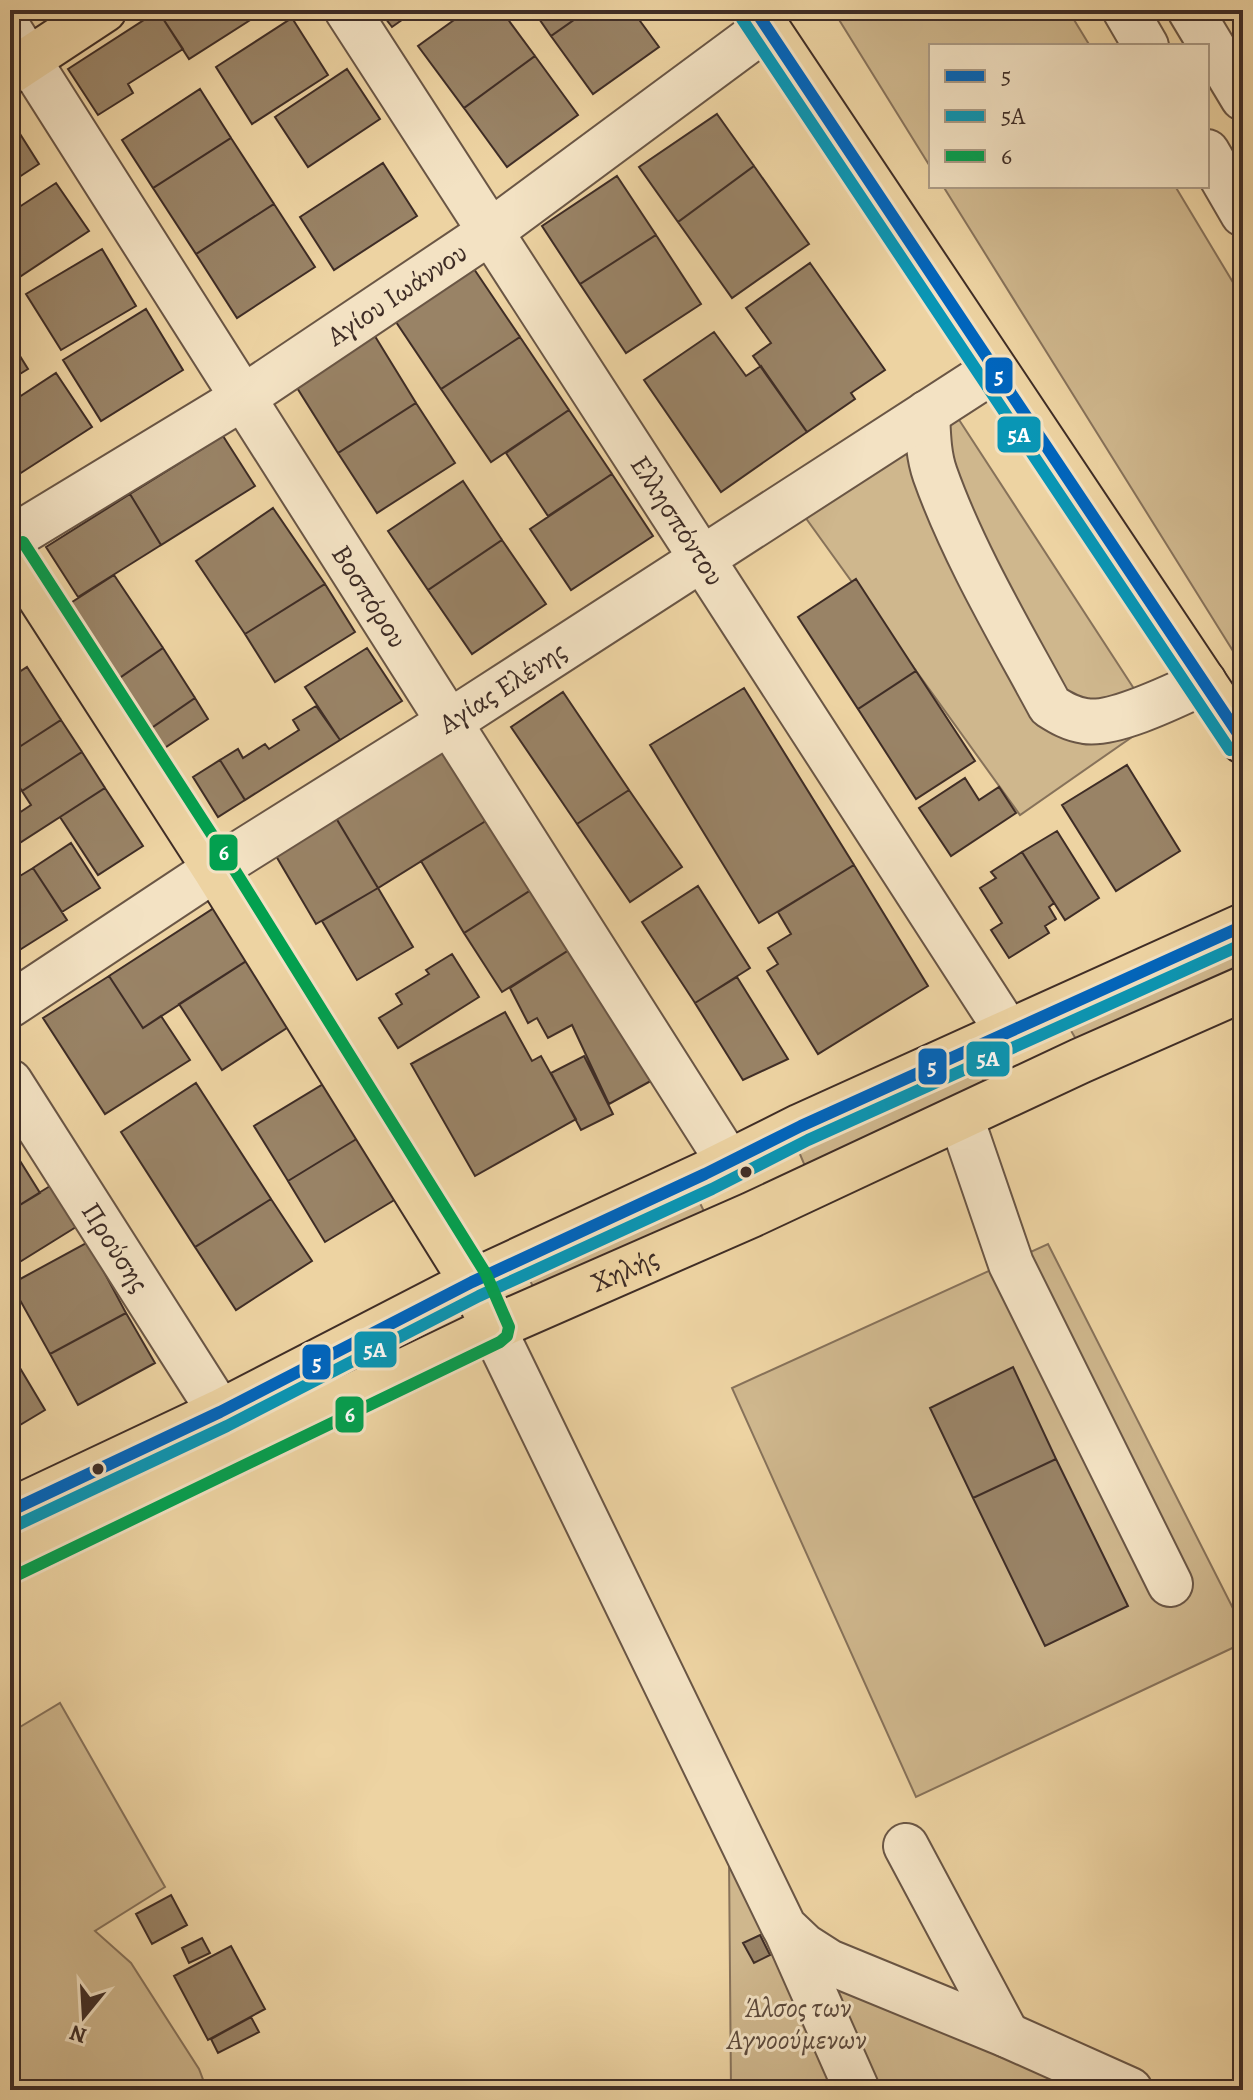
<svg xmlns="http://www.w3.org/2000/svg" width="1253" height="2100" font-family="Alegreya,serif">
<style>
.green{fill:#cfb78d;stroke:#87725a;stroke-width:2}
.building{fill:#998366;stroke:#3f2d26;stroke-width:2}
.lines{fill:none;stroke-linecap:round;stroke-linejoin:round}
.minor-casing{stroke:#6a5645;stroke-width:48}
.major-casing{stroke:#3f2d26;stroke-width:48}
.minor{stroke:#f3e2c3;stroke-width:44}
.major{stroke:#edd3a2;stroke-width:44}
.bus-1-casing{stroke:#f3e2c3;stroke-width:18}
.bus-2-casing{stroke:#f3e2c3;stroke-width:18}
.bus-3-casing{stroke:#f3e2c3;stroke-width:18}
.bus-1{stroke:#0065bd;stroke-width:12}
.bus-2{stroke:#0996b5;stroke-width:12}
.bus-3{stroke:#03a04f;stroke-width:12}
.bus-dot{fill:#3f2d26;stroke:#f3e2c3;stroke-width:3}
.labels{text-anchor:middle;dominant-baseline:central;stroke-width:6;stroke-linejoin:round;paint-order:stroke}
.street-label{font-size:28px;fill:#3f2d26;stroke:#f3e2c3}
.park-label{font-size:28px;font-style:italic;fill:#5c493b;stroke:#f3e2c3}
.line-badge{stroke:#f3e2c3;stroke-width:3}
.badge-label{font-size:22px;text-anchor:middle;font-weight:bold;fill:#fff}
</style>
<rect width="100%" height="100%" fill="#edd3a2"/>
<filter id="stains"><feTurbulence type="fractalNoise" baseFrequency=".0025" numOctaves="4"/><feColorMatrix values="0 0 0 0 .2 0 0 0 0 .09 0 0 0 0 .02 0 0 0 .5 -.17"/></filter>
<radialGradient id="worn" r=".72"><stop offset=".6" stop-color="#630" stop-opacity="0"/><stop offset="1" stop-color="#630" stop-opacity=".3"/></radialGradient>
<!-- green -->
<path class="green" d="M 833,10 L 1068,10 L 1090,46 L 931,46 L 931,168 Z
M 943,186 L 1175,186 L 1243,299 L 1243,667 Z
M 952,409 L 1155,721 L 1020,815 L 800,510 Z
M 1227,923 L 1243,952 L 1243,985 L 1087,1058 L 1056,1005 Z
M 966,1047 L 999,1110 L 813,1185 L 788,1126 Z
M 685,1172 L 713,1230 L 544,1308 L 516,1253 Z
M 1048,1244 L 1243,1628 L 1243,1643 L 916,1797 L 732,1388 Z
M 60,1703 L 165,1887 L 95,1931 L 131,1963 L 199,2069 L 207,2090 L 10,2090 L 10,1733 Z
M 729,1859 L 784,1945 L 1105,2090 L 731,2090 Z"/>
<!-- building -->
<path class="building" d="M 160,10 L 266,10 L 189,59 L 158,11 Z
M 379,10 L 416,10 L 392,27 Z
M 468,10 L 501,10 L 535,56 L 464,108 L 418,46 Z
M 533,10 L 588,10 L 551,36 Z
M 588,10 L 632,10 L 659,47 L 593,94 L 551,36 Z
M 158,11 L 183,49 L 128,84 L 133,93 L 98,115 L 68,69 Z
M 292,18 L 328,75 L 252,124 L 216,67 Z
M 535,56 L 578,115 L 507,167 L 464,108 Z
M 347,69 L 380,119 L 308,167 L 275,117 Z
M 200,89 L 231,138 L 153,188 L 122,140 Z
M 717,114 L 754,166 L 678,222 L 639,167 Z
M 10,118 L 39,164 L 10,183 Z
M 231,138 L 274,204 L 196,254 L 153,188 Z
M 383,163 L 417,216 L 334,270 L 300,217 Z
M 754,166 L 809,244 L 732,298 L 678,222 Z
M 617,176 L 656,235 L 580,284 L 542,226 Z
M 56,183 L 89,231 L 18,278 L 10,266 L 10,213 Z
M 274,204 L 315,267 L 237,318 L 196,254 Z
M 656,235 L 701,304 L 626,353 L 580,284 Z
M 102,249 L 136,306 L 61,350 L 26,294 Z
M 810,263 L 885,370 L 851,393 L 855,399 L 807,432 L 753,356 L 771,343 L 746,308 Z
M 474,269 L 520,337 L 441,389 L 396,322 Z
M 146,309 L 183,370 L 101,421 L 63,360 Z
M 714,332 L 746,376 L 761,366 L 807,432 L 721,492 L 644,380 Z
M 373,333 L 416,403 L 338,453 L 294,383 Z
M 520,337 L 569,410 L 491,462 L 441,389 Z
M 10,340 L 28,369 L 10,380 Z
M 56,373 L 92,427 L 10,480 L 10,403 Z
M 416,403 L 455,463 L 377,513 L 338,453 Z
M 569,410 L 612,474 L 548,516 L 506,453 Z
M 223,436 L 255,486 L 161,545 L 130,494 Z
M 612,474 L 653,536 L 571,590 L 530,529 Z
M 463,481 L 502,540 L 428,590 L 388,531 Z
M 130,494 L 161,545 L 78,597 L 46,547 Z
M 273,508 L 325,584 L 245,634 L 196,561 Z
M 502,540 L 546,604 L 472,654 L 428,590 Z
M 114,575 L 163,648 L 118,679 L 69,604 Z
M 856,579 L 916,671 L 858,709 L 798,617 Z
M 325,584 L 355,632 L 275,682 L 245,634 Z
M 163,648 L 195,698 L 150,729 L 118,679 Z
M 367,648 L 402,701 L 340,740 L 305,687 Z
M 27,667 L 61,720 L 10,753 L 10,678 Z
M 916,671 L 975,761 L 916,799 L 858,709 Z
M 744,688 L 854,865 L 759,923 L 650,745 Z
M 563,692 L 629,790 L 577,824 L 511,727 Z
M 195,698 L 208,719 L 163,749 L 150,729 Z
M 316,706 L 340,740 L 245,800 L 220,760 L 238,749 L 243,758 L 265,744 L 269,749 L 299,730 L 293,720 Z
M 61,720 L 82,752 L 22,791 L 10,772 L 10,753 Z
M 447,736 L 497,814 L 378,888 L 330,808 Z
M 82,752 L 105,788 L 18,844 L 10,831 L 10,819 L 31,805 L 22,791 Z
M 220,760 L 245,800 L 218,817 L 193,777 Z
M 1127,765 L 1180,851 L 1116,891 L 1062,805 Z
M 965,778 L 979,800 L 999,787 L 1016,813 L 951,856 L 919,808 Z
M 105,788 L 143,846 L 98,875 L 60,817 Z
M 629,790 L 682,867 L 630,902 L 577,824 Z
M 330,808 L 378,888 L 316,924 L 269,844 Z
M 497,814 L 542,883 L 464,933 L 421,861 Z
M 1057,831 L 1099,898 L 1065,920 L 1022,852 Z
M 71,843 L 100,888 L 62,912 L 33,868 Z
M 1022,852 L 1054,903 L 1049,907 L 1056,919 L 1045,926 L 1049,933 L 1009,958 L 991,930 L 1002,923 L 980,888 L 996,878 L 991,872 Z
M 854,865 L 928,986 L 818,1054 L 767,971 L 778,964 L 768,948 L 791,934 L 778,912 Z
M 33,868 L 67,920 L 10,956 L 10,882 Z
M 542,883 L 580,943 L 502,992 L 464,933 Z
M 698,886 L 750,968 L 695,1003 L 642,922 Z
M 378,888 L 413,947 L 357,980 L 322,921 Z
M 214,908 L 248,960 L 143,1028 L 109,976 Z
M 580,943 L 658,1077 L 609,1104 L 572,1025 L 548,1038 L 537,1018 L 528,1023 L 510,988 Z
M 452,954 L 479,997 L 398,1048 L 379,1018 L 402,1004 L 396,994 L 429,974 L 426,970 Z
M 248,960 L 290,1026 L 222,1070 L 179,1004 Z
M 109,976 L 143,1028 L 161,1016 L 190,1060 L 105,1114 L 43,1018 Z
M 737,977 L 788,1059 L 743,1080 L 695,1003 Z
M 505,1012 L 532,1061 L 541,1056 L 576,1119 L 475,1176 L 411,1064 Z
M 584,1056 L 613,1114 L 581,1130 L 551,1073 Z
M 330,1080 L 363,1135 L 288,1181 L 254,1126 Z
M 196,1083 L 271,1199 L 195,1247 L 121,1132 Z
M 363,1135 L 401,1196 L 325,1242 L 288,1181 Z
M 12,1148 L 40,1193 L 10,1211 L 10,1149 Z
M 50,1186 L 76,1227 L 10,1268 L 10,1211 Z
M 271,1199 L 312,1261 L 236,1310 L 195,1247 Z
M 88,1242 L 126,1313 L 50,1354 L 11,1284 Z
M 126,1313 L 155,1363 L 78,1405 L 50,1354 Z
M 10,1350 L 17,1363 L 10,1367 Z
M 17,1363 L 45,1410 L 10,1431 L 10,1367 Z
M 1013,1367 L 1056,1459 L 973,1498 L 930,1408 Z
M 1056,1459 L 1128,1606 L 1045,1646 L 973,1498 Z
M 171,1895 L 187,1925 L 152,1944 L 136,1914 Z
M 760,1935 L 770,1955 L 754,1963 L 743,1943 Z
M 202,1938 L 210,1953 L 189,1963 L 182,1948 Z
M 231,1946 L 265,2009 L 208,2040 L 174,1976 Z
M 251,2017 L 259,2032 L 218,2053 L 211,2039 Z"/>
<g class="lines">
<!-- minor casing -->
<g class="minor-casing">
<g id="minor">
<path id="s1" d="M 347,10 L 1008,1032"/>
<path d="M 1125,10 L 1146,46"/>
<path d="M 1190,10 L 1243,98"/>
<path id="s2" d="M 10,31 L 728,1161"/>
<path d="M 1207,152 L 1243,214"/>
<path d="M 927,413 C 928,433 928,454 935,474 C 963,553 1010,632 1050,706 C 1061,713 1071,719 1085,721 C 1114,726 1176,695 1204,682"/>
<path id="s3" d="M 10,539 L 244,397 L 490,232 L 767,27"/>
<path id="s4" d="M 10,1005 L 215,869 L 451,721 L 994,370"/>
<path id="s5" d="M 10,1082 L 220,1412"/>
<path d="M 961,1118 L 1011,1264 L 1170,1584"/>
<path d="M 493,1328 L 784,1927 L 804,1946 L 829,1962 L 1007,2035 L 1130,2090"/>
<path d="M 906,1846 L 1007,2035"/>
<path d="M 787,1932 L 857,2090"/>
</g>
</g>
<!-- major casing -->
<g class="major-casing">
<g id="major">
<path d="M 755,10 L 1243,741"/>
<path d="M 10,72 L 104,10"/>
<path d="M 10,551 L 215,869 L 472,1282 L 484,1308"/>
<path d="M 10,1511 L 220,1412 L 472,1282 L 705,1174 L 801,1126 L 1243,926"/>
<path id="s6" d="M 10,1561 L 493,1328 L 751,1215 L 1080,1061 L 1243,989"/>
</g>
</g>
<!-- minor -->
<use href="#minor" class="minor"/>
<!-- major -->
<use href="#major" class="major"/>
<!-- bus-1 casing -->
<g class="bus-1-casing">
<path id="bus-1" d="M 755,10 L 1243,741
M 10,1511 L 220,1412 L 472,1282 L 705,1174 L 801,1126 L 1243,926"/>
</g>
<!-- bus-2 casing -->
<g class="bus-2-casing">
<path id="bus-2" d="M 742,19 L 1230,750
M 17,1525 L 227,1426 L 479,1296 L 712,1189 L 808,1140 L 1243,944"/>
</g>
<!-- bus-3 casing -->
<g class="bus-3-casing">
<path id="bus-3" d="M 17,1575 L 500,1342 L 507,1336 L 509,1327 L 486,1274 L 229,861 L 23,542"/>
</g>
<!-- bus-1 -->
<use href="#bus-1" class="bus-1"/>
<!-- bus-2 -->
<use href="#bus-2" class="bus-2"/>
<!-- bus-3 -->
<use href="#bus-3" class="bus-3"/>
</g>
<!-- markers -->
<g class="bus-dot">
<circle cx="746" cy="1172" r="7"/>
<circle cx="98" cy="1469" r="7"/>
</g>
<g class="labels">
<!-- street labels -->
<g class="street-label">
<text stroke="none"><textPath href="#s3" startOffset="458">Αγίου Ιωάννου</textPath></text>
<text stroke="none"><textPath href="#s1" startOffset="608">Ελλησπόντου</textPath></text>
<text stroke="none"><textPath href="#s2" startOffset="670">Βοσπόρου</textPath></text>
<text stroke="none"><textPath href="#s4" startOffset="586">Αγίας Ελένης</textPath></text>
<text stroke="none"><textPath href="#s5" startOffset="196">Προύσης</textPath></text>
<text stroke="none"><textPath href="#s6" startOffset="680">Χηλής</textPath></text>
</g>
<!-- park labels -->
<g class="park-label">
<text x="797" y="2008">Άλσος των<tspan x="797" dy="32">Αγνοούμενων</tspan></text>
</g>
</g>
<g class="line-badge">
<rect x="984" y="356" width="30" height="39" rx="8" fill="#0065bd"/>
<rect x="996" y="415" width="46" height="39" rx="8" fill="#0996b5"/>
<rect x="208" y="833" width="31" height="39" rx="8" fill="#03a04f"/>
<rect x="965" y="1040" width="46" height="38" rx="8" fill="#0996b5"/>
<rect x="917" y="1047" width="31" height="39" rx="8" fill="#0065bd"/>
<rect x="353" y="1330" width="45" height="39" rx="8" fill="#0996b5"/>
<rect x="301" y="1343" width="31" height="38" rx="8" fill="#0065bd"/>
<rect x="334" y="1395" width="31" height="39" rx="8" fill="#03a04f"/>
</g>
<g class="badge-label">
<text x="999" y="383">5</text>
<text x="1019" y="442">5Α</text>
<text x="224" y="860">6</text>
<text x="988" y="1066">5Α</text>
<text x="932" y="1074">5</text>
<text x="375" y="1357">5Α</text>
<text x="317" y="1370">5</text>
<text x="350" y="1422">6</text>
</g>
<!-- margin -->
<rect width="1253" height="2100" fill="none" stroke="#edd3a2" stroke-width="40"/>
<rect x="12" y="12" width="1229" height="2076" fill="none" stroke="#3f2d26" stroke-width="4"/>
<rect x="20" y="20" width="1213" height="2060" fill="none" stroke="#3f2d26" stroke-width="2"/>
<!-- legend -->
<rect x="929" y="44" width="280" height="144" fill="#f3e2c3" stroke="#ab9a84" stroke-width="2"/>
<rect x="945" y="70" width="40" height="12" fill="#0065bd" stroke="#ab9a84" stroke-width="2"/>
<text x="1001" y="84" font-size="24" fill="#3f2d26">5</text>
<rect x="945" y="110" width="40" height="12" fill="#0996b5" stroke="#ab9a84" stroke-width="2"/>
<text x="1001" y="124" font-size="24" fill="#3f2d26">5Α</text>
<rect x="945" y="150" width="40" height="12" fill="#03a04f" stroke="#ab9a84" stroke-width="2"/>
<text x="1001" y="164" font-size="24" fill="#3f2d26">6</text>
<!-- north arrow -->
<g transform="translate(84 2016) rotate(198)" stroke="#f3e2c3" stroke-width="6" paint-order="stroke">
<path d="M0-6L14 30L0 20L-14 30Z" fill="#3f2d26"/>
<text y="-12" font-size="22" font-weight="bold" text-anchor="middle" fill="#3f2d26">N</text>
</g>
<rect width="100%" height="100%" filter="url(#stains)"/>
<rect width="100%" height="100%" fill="url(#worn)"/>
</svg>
